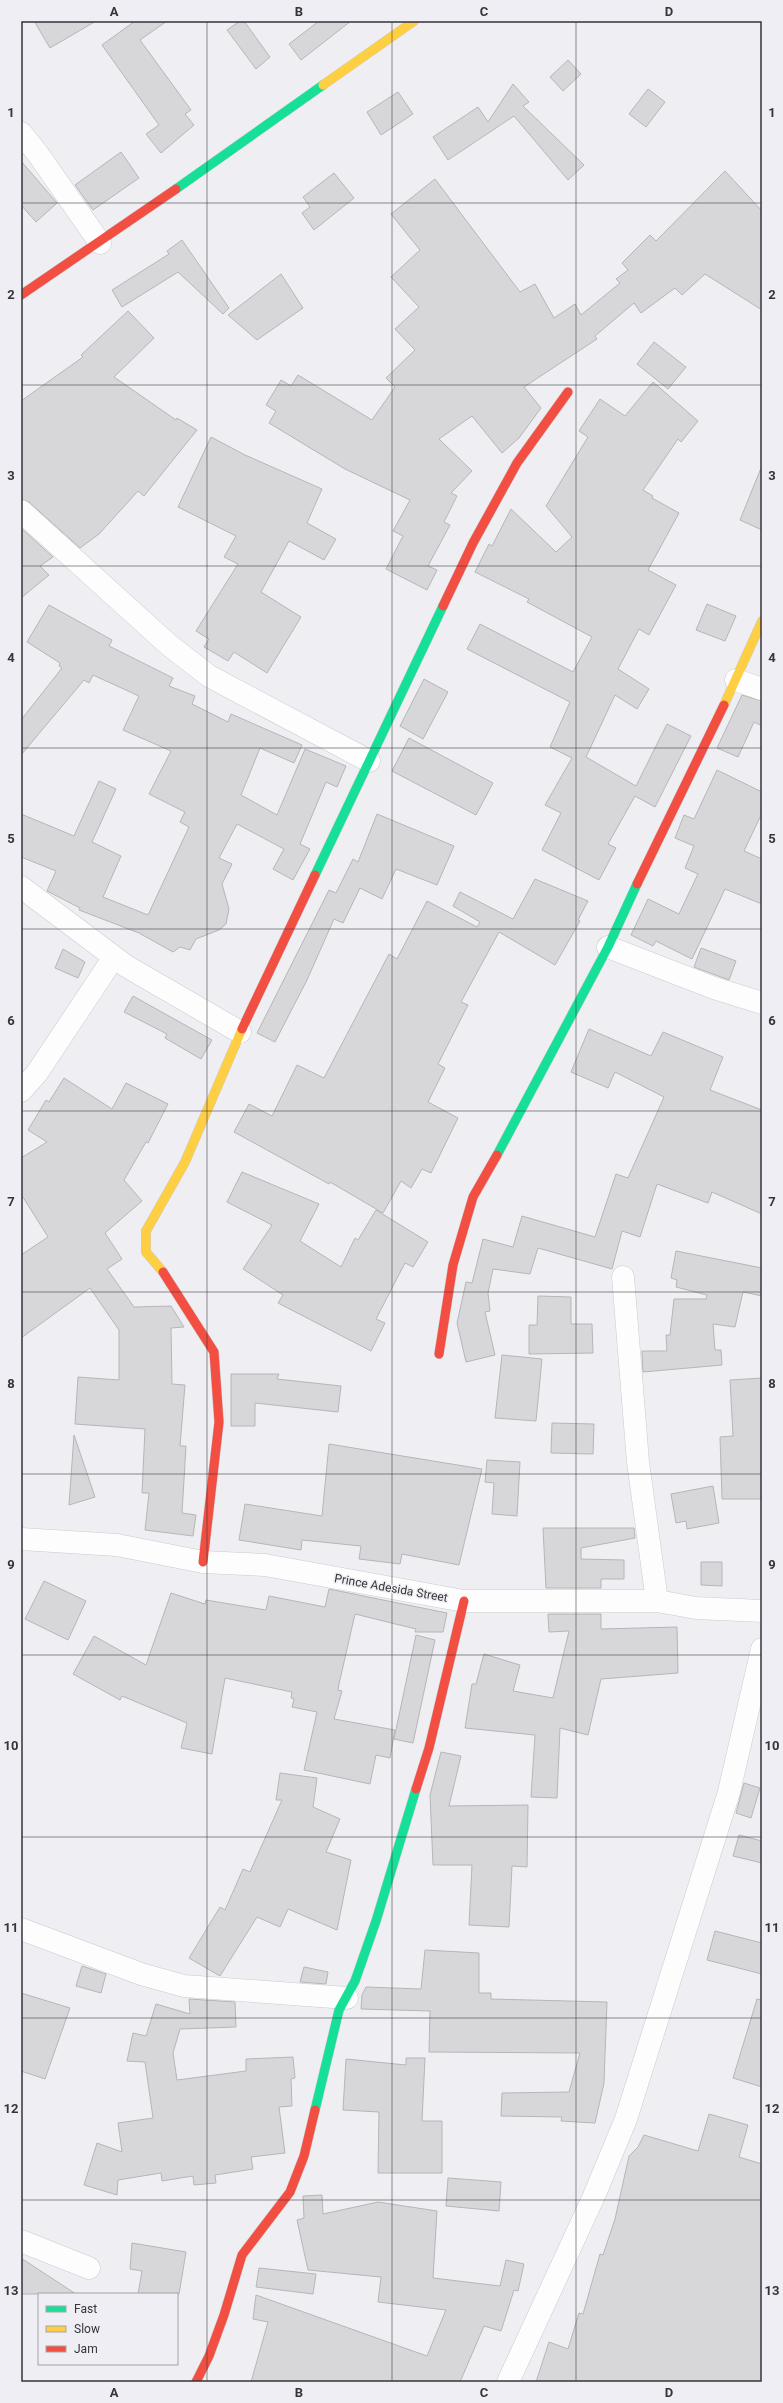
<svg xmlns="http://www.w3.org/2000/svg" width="783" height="2403" font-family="Roboto,sans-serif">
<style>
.building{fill:#d7d7da;stroke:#b6b6b9}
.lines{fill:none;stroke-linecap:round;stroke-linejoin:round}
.street-casing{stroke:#cbcbce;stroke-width:23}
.fast-casing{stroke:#cbcbce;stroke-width:10}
.slow-casing{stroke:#cbcbce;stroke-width:10}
.jam-casing{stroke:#cbcbce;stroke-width:10}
.street{stroke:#fdfdfd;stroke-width:22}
.fast{stroke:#16e098;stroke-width:9}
.slow{stroke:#ffcf43;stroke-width:9}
.jam{stroke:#f24e42;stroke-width:9}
.grid{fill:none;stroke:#353537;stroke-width:1;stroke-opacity:0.55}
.labels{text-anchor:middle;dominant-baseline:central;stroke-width:3;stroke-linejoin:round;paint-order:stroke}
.street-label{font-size:12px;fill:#353537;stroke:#eeeef4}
.neatline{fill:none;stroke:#353537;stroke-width:1.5}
.grid-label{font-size:13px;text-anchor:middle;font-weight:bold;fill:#353537}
</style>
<rect width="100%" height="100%" fill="#efeff3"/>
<!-- building -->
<path class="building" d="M 34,21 L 96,21 L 50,48 Z
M 135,21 L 167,21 L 140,40 L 191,110 L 185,114 L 194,125 L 161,153 L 146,134 L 159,125 L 102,45 Z
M 240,21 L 244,21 L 270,57 L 256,69 L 227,30 Z
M 319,21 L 351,21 L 301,60 L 289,44 Z
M 568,60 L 581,74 L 563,91 L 550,77 Z
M 513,84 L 529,102 L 523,106 L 584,165 L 568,180 L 514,116 L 448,160 L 433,137 L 478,107 L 488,122 Z
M 648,89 L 665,102 L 646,127 L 629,114 Z
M 398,92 L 413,114 L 381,135 L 367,112 Z
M 121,152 L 139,178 L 93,210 L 75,185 Z
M 21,161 L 57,203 L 36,222 L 21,205 Z
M 725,171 L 762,211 L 762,310 L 705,274 L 682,295 L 675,288 L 641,313 L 634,303 L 595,336 L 597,339 L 524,387 L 541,408 L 519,438 L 502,453 L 472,416 L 439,439 L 472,471 L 451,493 L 457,496 L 444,522 L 450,525 L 428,566 L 437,570 L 427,590 L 386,569 L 403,536 L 393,531 L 410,500 L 345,469 L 269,423 L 276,411 L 266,405 L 281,380 L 291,386 L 298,375 L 372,420 L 395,387 L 386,378 L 415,350 L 395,329 L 419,307 L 391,277 L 420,250 L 391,214 L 435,179 L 520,292 L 535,284 L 554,318 L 575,304 L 581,315 L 620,283 L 616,279 L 628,270 L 622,263 L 650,235 L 656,241 Z
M 334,173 L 354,198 L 314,230 L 302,213 L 310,207 L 303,197 Z
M 182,240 L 229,308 L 223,314 L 178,272 L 122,307 L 112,290 L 169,254 L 167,251 Z
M 281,274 L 303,308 L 257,340 L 228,315 Z
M 128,311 L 154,338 L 114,377 L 176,420 L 177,418 L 197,430 L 144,496 L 138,491 L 99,534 L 80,548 L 29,502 L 21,499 L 21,401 L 83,357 L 81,355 Z
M 654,342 L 686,367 L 668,389 L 637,364 Z
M 653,382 L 698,421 L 681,442 L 678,439 L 643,490 L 653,496 L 652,498 L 679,513 L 648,570 L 676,585 L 649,635 L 639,629 L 618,669 L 649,689 L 637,709 L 615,695 L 586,757 L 636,786 L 667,724 L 691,736 L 655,807 L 635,796 L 608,844 L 616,848 L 599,880 L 542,850 L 561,813 L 545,805 L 572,758 L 550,747 L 570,702 L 467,649 L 480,624 L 573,672 L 592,637 L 527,602 L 529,599 L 475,572 L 489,544 L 492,546 L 511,509 L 556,552 L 572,537 L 546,506 L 588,437 L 579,431 L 600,399 L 625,416 Z
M 211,437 L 245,455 L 322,489 L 307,523 L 336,539 L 324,560 L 289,541 L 261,592 L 301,617 L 267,673 L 234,652 L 228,661 L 204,647 L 209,639 L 196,631 L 238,564 L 224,557 L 236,536 L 178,507 Z
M 761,468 L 762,469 L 762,530 L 740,520 Z
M 21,528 L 53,557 L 40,566 L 49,575 L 21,598 Z
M 707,604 L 736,616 L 725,641 L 696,630 Z
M 49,605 L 112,640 L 109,646 L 173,678 L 169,686 L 195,696 L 192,704 L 228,722 L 231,714 L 302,745 L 294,763 L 260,748 L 241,795 L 277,815 L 305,749 L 346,766 L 337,787 L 326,782 L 300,844 L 310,849 L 293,880 L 273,869 L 284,849 L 237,824 L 219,858 L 232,864 L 222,884 L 229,909 L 226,924 L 219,930 L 196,939 L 190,950 L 180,947 L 173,952 L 139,933 L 79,910 L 80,908 L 47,891 L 56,871 L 21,857 L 21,814 L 74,836 L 99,781 L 116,789 L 92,842 L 121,856 L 103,897 L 148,915 L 189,827 L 180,822 L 185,812 L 149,794 L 171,751 L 123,730 L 139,696 L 93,675 L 89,683 L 84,680 L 21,755 L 21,720 L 62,668 L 59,666 L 60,663 L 27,642 Z
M 424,679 L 448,692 L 423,739 L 400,726 Z
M 742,695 L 762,701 L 762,726 L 754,722 L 738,757 L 717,748 Z
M 409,738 L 493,783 L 476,815 L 392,771 Z
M 717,770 L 762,792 L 762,813 L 744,851 L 762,859 L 762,904 L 725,889 L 692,959 L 656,941 L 653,946 L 631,935 L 648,899 L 679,914 L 698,874 L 685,868 L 694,846 L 675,838 L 684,815 L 694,819 Z
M 377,814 L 454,846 L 437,885 L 396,869 L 382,899 L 360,888 L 343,923 L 334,919 L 307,980 L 275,1042 L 257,1033 L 328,892 L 329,890 L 336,893 L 353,859 L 358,862 Z
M 535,879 L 588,901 L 578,920 L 580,921 L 555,965 L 499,932 L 461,1002 L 468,1005 L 438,1064 L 445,1068 L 428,1102 L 458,1118 L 431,1173 L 422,1169 L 411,1188 L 401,1181 L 383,1213 L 330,1182 L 329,1184 L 234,1132 L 249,1104 L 272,1116 L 297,1065 L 324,1078 L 389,954 L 397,959 L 427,901 L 477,927 L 480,922 L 453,906 L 460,892 L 513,919 Z
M 701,948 L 736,961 L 729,980 L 694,967 Z
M 63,949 L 85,962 L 78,978 L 55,968 Z
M 133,996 L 212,1040 L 201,1059 L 165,1038 L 167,1034 L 124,1012 Z
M 589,1029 L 651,1056 L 663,1032 L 723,1057 L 710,1090 L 762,1110 L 762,1214 L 712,1192 L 708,1203 L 657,1184 L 640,1237 L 622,1231 L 612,1269 L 538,1248 L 530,1274 L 493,1269 L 488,1293 L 490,1311 L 485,1312 L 495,1355 L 466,1362 L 457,1323 L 466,1282 L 472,1283 L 483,1239 L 513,1247 L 522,1216 L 595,1237 L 616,1174 L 628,1178 L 664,1097 L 615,1072 L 608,1088 L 571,1072 Z
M 64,1078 L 112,1109 L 126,1083 L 168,1104 L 148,1143 L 146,1142 L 124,1180 L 142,1201 L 105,1233 L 122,1259 L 107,1269 L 134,1307 L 171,1306 L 184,1327 L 171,1328 L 172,1384 L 185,1385 L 180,1446 L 186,1446 L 182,1513 L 196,1515 L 193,1536 L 145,1530 L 149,1493 L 142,1493 L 145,1429 L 75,1424 L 78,1377 L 119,1380 L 119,1330 L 90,1288 L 21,1338 L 21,1255 L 48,1237 L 21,1194 L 21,1158 L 47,1142 L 28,1130 L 46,1100 L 49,1102 Z
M 242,1172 L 319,1204 L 300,1241 L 341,1267 L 355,1238 L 358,1240 L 376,1210 L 428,1242 L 413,1267 L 405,1263 L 376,1319 L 385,1323 L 371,1351 L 278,1303 L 283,1295 L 243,1269 L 272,1225 L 227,1202 Z
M 676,1251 L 762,1268 L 762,1296 L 743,1292 L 735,1327 L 713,1324 L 715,1350 L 721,1350 L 722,1365 L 643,1372 L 642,1351 L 667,1351 L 666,1335 L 670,1335 L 674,1299 L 706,1299 L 707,1295 L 676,1287 L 677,1280 L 671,1278 Z
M 538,1296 L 571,1297 L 571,1324 L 592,1324 L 593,1353 L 529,1354 L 529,1325 L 537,1325 Z
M 502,1355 L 542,1359 L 536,1421 L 495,1418 Z
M 231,1374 L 279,1374 L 277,1379 L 341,1386 L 338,1412 L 255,1403 L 255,1426 L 231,1426 Z
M 762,1378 L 762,1499 L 722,1499 L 720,1437 L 733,1436 L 730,1380 Z
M 552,1423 L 594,1424 L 593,1454 L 551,1453 Z
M 74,1435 L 95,1497 L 69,1505 Z
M 329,1444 L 482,1469 L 459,1565 L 402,1554 L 400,1564 L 359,1559 L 361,1546 L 302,1540 L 301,1550 L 239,1540 L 245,1504 L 322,1516 Z
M 487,1460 L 520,1462 L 517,1516 L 492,1514 L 494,1483 L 485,1482 Z
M 713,1486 L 719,1523 L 687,1529 L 686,1521 L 676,1523 L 671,1494 Z
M 543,1528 L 634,1528 L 635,1538 L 581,1548 L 581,1559 L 624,1560 L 624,1579 L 601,1579 L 601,1588 L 546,1588 Z
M 701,1562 L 722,1562 L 722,1586 L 701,1585 Z
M 44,1581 L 86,1601 L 68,1640 L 25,1619 Z
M 329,1589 L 447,1613 L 443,1632 L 415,1632 L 416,1629 L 355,1614 L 339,1684 L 338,1690 L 342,1691 L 334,1719 L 395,1730 L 390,1758 L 376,1755 L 370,1784 L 304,1770 L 317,1712 L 292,1707 L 294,1699 L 291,1698 L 292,1692 L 225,1678 L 212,1754 L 181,1748 L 187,1723 L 122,1696 L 120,1700 L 73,1674 L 94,1636 L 146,1665 L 171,1593 L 205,1604 L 206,1600 L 266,1610 L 269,1596 L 325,1607 Z
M 548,1614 L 601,1614 L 601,1629 L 677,1627 L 678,1673 L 601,1679 L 588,1735 L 560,1728 L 557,1798 L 531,1797 L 535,1735 L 465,1728 L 472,1684 L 476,1684 L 484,1654 L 520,1665 L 513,1691 L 553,1698 L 569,1631 L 549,1632 Z
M 416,1635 L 435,1640 L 413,1743 L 394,1739 Z
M 441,1752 L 461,1756 L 449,1806 L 528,1805 L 527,1867 L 512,1866 L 509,1927 L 469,1925 L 472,1865 L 433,1865 L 430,1795 Z
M 280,1773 L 317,1778 L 313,1807 L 340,1819 L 326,1852 L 351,1860 L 337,1930 L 288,1909 L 280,1927 L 257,1917 L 220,1976 L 189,1958 L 220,1907 L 225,1910 L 243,1869 L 250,1872 L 282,1800 L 276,1800 Z
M 744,1783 L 760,1788 L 751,1818 L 736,1813 Z
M 739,1835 L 762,1841 L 762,1863 L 733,1856 Z
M 715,1931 L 762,1943 L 762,1974 L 707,1960 Z
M 425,1950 L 479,1953 L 479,1993 L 491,1993 L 491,1999 L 607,2002 L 604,2083 L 595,2123 L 561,2121 L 562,2117 L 501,2116 L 502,2093 L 569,2092 L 580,2053 L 429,2052 L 430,2011 L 361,2009 L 362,1995 L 366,1987 L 421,1989 Z
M 82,1966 L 106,1974 L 101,1993 L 76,1986 Z
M 304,1967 L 328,1972 L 326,1984 L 300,1982 Z
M 21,1993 L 70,2008 L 45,2079 L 21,2071 Z
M 189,1999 L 235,2002 L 236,2027 L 180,2029 L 173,2053 L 177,2080 L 246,2071 L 246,2059 L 293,2057 L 295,2078 L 291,2079 L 292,2106 L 279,2107 L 285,2153 L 251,2157 L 253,2169 L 215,2175 L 216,2183 L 194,2185 L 193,2176 L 162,2181 L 161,2173 L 118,2180 L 117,2195 L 84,2185 L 97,2143 L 122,2152 L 118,2123 L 153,2118 L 145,2062 L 127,2061 L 133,2033 L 146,2036 L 156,2004 L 190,2014 Z
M 757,1999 L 762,2000 L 762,2087 L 733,2078 Z
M 406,2058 L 425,2058 L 422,2121 L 442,2121 L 442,2173 L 378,2173 L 379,2112 L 343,2110 L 346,2059 L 406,2065 Z
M 709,2114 L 748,2125 L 739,2157 L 762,2164 L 762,2382 L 536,2382 L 549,2342 L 568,2349 L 579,2313 L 583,2314 L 600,2254 L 603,2255 L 615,2219 L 629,2156 L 638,2147 L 644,2135 L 698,2151 Z
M 448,2178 L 501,2182 L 499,2211 L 446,2206 Z
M 322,2195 L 323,2214 L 378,2202 L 437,2211 L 433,2278 L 500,2286 L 506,2260 L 524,2264 L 518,2291 L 514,2290 L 501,2331 L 484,2326 L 460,2382 L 251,2382 L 268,2322 L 253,2319 L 256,2295 L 427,2356 L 446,2310 L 378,2302 L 381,2277 L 308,2270 L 297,2220 L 304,2218 L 303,2196 Z
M 132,2243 L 186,2252 L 179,2294 L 138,2294 L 142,2271 L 130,2269 Z
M 21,2258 L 76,2294 L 21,2294 Z
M 259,2268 L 316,2274 L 313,2294 L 256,2287 Z"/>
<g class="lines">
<!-- street casing -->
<g class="street-casing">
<path id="street" d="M 21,133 L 38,154 L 100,243
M 21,511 L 169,645 L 209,676 L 369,761
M 736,680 L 762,689
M 21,887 L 126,966 L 240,1032
M 608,947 L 714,988 L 762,1003
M 21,1091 L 37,1073 L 114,957
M 623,1277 L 638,1462 L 657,1601
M 21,1539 L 117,1545 L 203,1562 L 265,1565 L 464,1601 L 657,1601 L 696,1608 L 762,1611
M 21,1929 L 141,1974 L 184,1986 L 347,1998
M 21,2241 L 89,2268
M 508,2382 L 594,2196 L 626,2119 L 729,1792 L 762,1649"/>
</g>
<!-- fast casing -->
<g class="fast-casing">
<path id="fast" d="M 176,189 L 323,85
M 315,875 L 443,606
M 497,1155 L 608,947 L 637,884
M 315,2110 L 339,2010 L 355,1981 L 376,1921 L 416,1789"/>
</g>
<!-- slow casing -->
<g class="slow-casing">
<path id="slow" d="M 323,85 L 414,21
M 724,705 L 762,621
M 163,1272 L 146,1252 L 146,1231 L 185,1162 L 242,1029"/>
</g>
<!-- jam casing -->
<g class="jam-casing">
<path id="jam" d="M 21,295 L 176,189
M 443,606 L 473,543 L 517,463 L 568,392
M 637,884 L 724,705
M 242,1029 L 315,875
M 163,1272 L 214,1352 L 219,1422 L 203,1562
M 439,1354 L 453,1265 L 473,1197 L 497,1155
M 416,1789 L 429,1748 L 464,1601
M 196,2382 L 209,2356 L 224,2315 L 242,2255 L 290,2192 L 304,2156 L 315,2110"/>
</g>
<!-- street -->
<use href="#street" class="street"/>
<!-- fast -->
<use href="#fast" class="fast"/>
<!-- slow -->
<use href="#slow" class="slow"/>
<!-- jam -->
<use href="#jam" class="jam"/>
</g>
<!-- grid -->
<path class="grid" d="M 207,21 L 207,2382M 392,21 L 392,2382M 576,21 L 576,2382M 21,203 L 762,203M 21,385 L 762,385M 21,566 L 762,566M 21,748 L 762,748M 21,929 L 762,929M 21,1111 L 762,1111M 21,1292 L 762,1292M 21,1474 L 762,1474M 21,1655 L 762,1655M 21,1837 L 762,1837M 21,2018 L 762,2018M 21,2200 L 762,2200"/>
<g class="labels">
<!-- street labels -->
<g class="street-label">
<text transform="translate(391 1588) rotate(10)">Prince Adesida Street</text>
</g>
</g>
<!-- border -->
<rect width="783" height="2403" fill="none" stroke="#eeeef4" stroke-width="44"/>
<!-- legend -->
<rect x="38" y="2293" width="140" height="72" fill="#eeeef4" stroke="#a4a4a8"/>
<rect x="46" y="2306" width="20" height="6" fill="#16e098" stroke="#a4a4a8"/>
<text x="74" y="2313" font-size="12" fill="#353537">Fast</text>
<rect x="46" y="2326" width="20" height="6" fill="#ffcf43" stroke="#a4a4a8"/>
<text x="74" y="2333" font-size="12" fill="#353537">Slow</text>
<rect x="46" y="2346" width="20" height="6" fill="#f24e42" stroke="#a4a4a8"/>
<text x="74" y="2353" font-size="12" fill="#353537">Jam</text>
<rect x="22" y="22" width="739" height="2359" class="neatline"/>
<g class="grid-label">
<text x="114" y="16">A</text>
<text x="299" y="16">B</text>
<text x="484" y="16">C</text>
<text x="669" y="16">D</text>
<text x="11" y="117">1</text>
<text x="772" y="117">1</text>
<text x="11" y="299">2</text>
<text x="772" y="299">2</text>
<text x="11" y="480">3</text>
<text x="772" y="480">3</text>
<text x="11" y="662">4</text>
<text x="772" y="662">4</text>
<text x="11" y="843">5</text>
<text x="772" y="843">5</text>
<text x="11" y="1025">6</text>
<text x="772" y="1025">6</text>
<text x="11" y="1206">7</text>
<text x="772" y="1206">7</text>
<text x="11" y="1388">8</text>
<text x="772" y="1388">8</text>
<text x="11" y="1569">9</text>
<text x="772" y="1569">9</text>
<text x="11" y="1750">10</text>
<text x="772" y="1750">10</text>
<text x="11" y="1932">11</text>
<text x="772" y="1932">11</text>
<text x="11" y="2113">12</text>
<text x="772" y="2113">12</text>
<text x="11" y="2295">13</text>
<text x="772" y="2295">13</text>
<text x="114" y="2397">A</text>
<text x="299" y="2397">B</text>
<text x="484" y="2397">C</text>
<text x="669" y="2397">D</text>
</g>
</svg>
